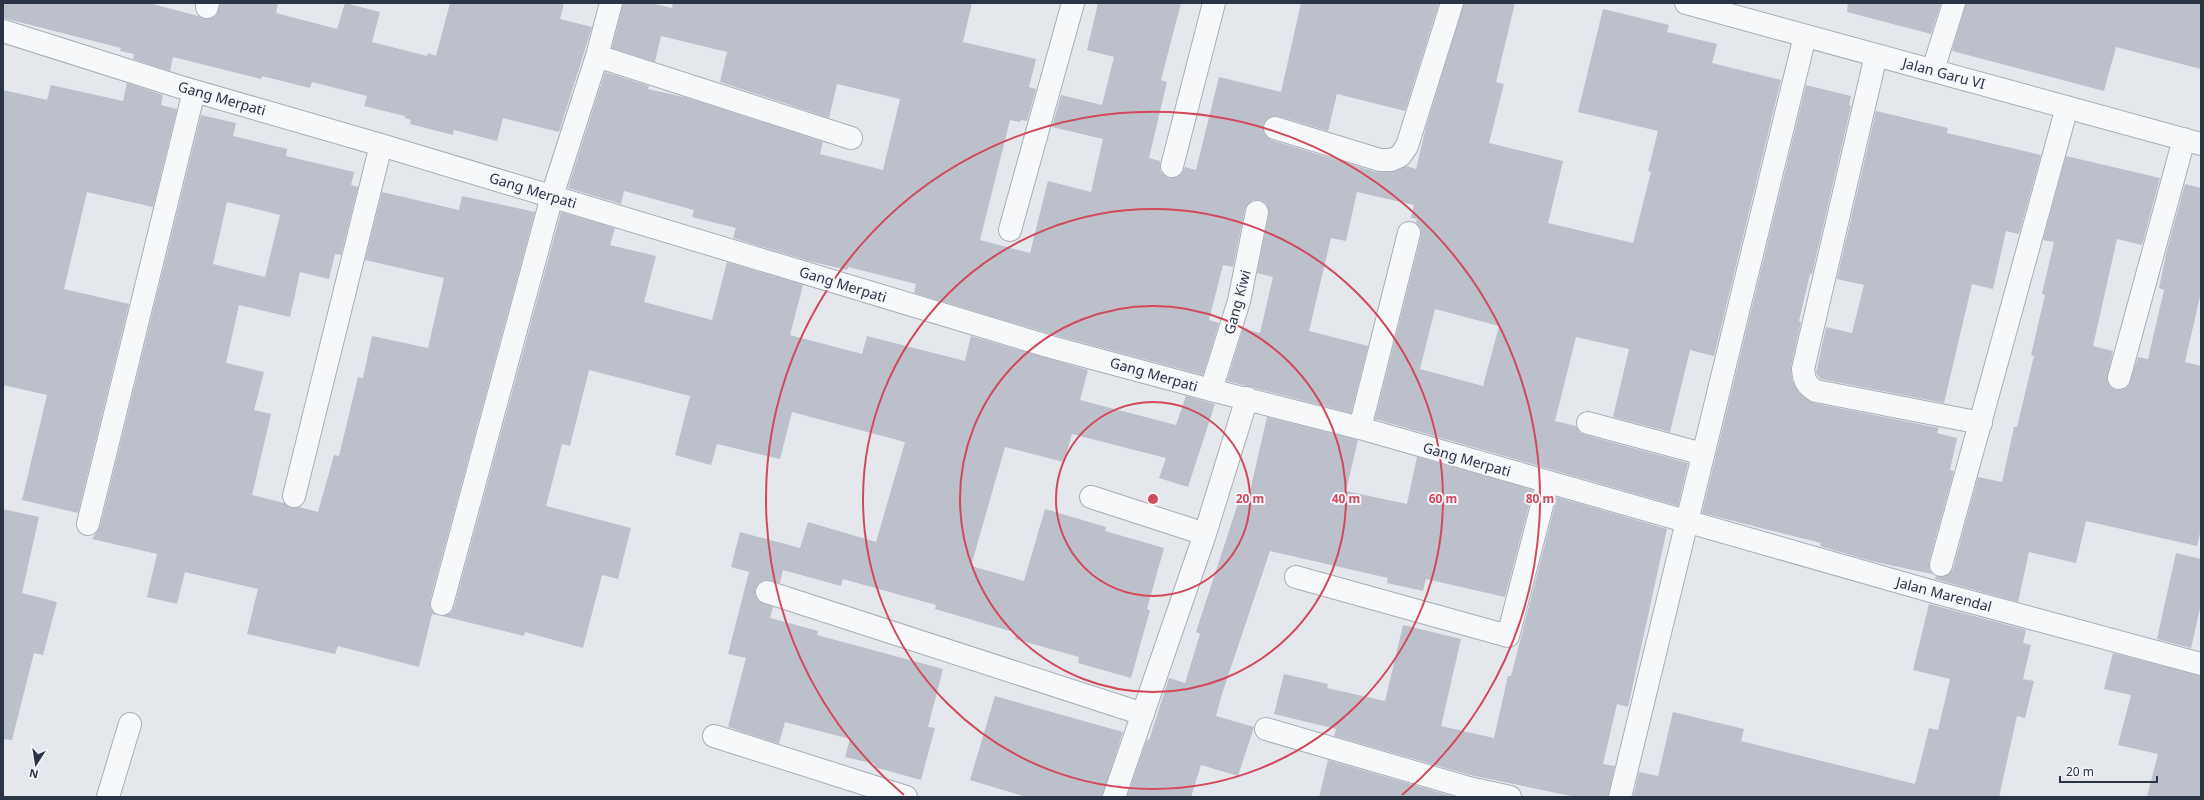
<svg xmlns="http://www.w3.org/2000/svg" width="2204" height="800" font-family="'Noto Sans',sans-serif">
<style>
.building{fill:#bbc0ca;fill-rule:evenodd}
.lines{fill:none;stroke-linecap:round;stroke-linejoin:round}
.minor-casing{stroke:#a9aeb7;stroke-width:24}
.minor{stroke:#f7f8fa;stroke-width:22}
.ring{fill:none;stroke:#d1495b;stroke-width:2}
.labels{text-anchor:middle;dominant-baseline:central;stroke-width:4;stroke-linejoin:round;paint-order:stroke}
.street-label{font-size:14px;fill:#2b3445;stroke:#f4f6f9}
.centre{fill:#d1495b;stroke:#f4f6f9;stroke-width:2}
.ring-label{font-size:12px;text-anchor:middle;font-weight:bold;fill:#d1495b;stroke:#f4f6f9;stroke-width:4;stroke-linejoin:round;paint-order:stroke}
</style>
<rect width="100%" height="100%" fill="#e4e7ec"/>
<!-- building -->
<path class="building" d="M 3,3 L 149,3 L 198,16 L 204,19 L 216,16 L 220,3 L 278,3 L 276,13 L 337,29 L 345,3 L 380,12 L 372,42 L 427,56 L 428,53 L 436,56 L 450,3 L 564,3 L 560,19 L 592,27 L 559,132 L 503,118 L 497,141 L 454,130 L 453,135 L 410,124 L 411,120 L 405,118 L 405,116 L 364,106 L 367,96 L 312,82 L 310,88 L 262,76 L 261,79 L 173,57 L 170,71 L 133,59 L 134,54 L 120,51 L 121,48 L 3,18 Z
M 623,3 L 651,3 L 672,8 L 673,3 L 972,3 L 963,42 L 1036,59 L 1029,87 L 1036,89 L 1027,121 L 1021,120 L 1020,122 L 1010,120 L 980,240 L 1030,253 L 1048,181 L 1091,192 L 1103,139 L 1052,127 L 1061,95 L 1102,105 L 1114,57 L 1087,50 L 1098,3 L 1181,3 L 1161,80 L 1167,82 L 1149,158 L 1160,161 L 1160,170 L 1164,175 L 1169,178 L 1181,175 L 1185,167 L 1196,170 L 1219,77 L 1281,92 L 1301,3 L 1439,3 L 1405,111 L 1337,94 L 1328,131 L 1278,116 L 1267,119 L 1263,125 L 1266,136 L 1271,140 L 1376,172 L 1391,172 L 1406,166 L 1416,169 L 1426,127 L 1464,3 L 1515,3 L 1496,82 L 1504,84 L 1489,143 L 1563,161 L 1548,223 L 1633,243 L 1651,172 L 1648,171 L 1658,131 L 1578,112 L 1603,9 L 1669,25 L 1667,32 L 1717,44 L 1712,63 L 1781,80 L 1714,356 L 1690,350 L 1670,432 L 1613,417 L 1629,349 L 1576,337 L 1555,421 L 1576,426 L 1579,432 L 1585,435 L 1688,463 L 1678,506 L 1375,419 L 1421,236 L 1421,229 L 1416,223 L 1417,219 L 1411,218 L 1414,205 L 1357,192 L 1346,241 L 1331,238 L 1309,331 L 1368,346 L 1351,413 L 1227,381 L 1243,329 L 1260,333 L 1273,277 L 1257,273 L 1269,214 L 1266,203 L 1260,200 L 1253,200 L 1245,209 L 1233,267 L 1223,265 L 1209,320 L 1219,323 L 1203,375 L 1054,335 L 914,293 L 916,284 L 848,267 L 847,270 L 809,261 L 733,238 L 736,228 L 692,217 L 694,210 L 624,191 L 621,204 L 568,188 L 605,72 L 649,86 L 648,89 L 688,98 L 823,142 L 820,154 L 883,170 L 900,99 L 837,84 L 829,118 L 720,82 L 727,52 L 661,36 L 655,62 L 612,48 ZM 1435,309 L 1499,326 L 1483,386 L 1420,369 Z
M 1848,3 L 1941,3 L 1931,34 L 1847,12 Z
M 1966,3 L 2201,3 L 2201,69 L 2116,47 L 2104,91 L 1952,51 Z
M 127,83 L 163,95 L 161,105 L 177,109 L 153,207 L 87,192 L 64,289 L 129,304 L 78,513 L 22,500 L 47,395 L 3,385 L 3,90 L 47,100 L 51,85 L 123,101 Z
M 1806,85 L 1851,96 L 1849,105 L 1851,106 L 1812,274 L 1810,274 L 1799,321 L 1801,322 L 1791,366 L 1792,380 L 1799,393 L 1813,403 L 1939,428 L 1937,433 L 1957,438 L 1950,470 L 1954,471 L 1929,562 L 1929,569 L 1932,574 L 1871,561 L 1820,546 L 1821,543 L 1702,513 Z
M 1876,111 L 1948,128 L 1947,133 L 2041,155 L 2019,234 L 2006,231 L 1993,289 L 1972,284 L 1944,403 L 1821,379 L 1816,373 L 1826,327 L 1852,333 L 1864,285 L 1837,279 Z
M 201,115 L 236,123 L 233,136 L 287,149 L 286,156 L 354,172 L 351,185 L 358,187 L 341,255 L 335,254 L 329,279 L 300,272 L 290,317 L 239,305 L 226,363 L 264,372 L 254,410 L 271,414 L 252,495 L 284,503 L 291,508 L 299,507 L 318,512 L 334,455 L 339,456 L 358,377 L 363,378 L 372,336 L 428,348 L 444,278 L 365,260 L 382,192 L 459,210 L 462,196 L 535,212 L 430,601 L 430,608 L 436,615 L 432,614 L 419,667 L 338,646 L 335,654 L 247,634 L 258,589 L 185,572 L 177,604 L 147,597 L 157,554 L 92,539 L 100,527 ZM 227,202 L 280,215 L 265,277 L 213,264 Z
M 2066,156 L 2160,178 L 2142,245 L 2117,239 L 2093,346 L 2113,351 L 2107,381 L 2110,387 L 2116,390 L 2123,390 L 2128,387 L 2138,357 L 2148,359 L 2164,290 L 2159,288 L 2167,250 L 2185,184 L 2201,188 L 2201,292 L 2185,362 L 2201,366 L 2201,529 L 2197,546 L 2086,521 L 2076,563 L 2029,552 L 2018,602 L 1935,579 L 1936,576 L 1944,577 L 1949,574 L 1953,569 L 1978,477 L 2002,482 L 2014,427 L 2017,427 L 2034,356 L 2031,355 L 2045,295 L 2042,294 L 2054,242 L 2043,240 Z
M 561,212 L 615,228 L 610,245 L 656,256 L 644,302 L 712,320 L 727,262 L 803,285 L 790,335 L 862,354 L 867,336 L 965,361 L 971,336 L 1088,370 L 1080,400 L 1176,425 L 1186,396 L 1215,404 L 1188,487 L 1159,478 L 1166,458 L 1072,434 L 1064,462 L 1005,447 L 971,566 L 1024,581 L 1045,509 L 1106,527 L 1105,531 L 1164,548 L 1147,609 L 1150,610 L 1131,678 L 1078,663 L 1079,657 L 1015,639 L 1017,633 L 935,609 L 936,605 L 843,579 L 841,586 L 783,570 L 780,583 L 764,580 L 758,583 L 755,589 L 755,595 L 758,601 L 773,607 L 770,618 L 818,631 L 817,635 L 943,669 L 928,727 L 935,728 L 921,780 L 874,767 L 875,764 L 845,757 L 850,739 L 785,722 L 779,744 L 728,727 L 746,658 L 728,654 L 749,572 L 731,567 L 740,532 L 800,548 L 808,522 L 876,542 L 905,442 L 792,412 L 780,459 L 717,444 L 711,465 L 675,455 L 690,396 L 589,370 L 570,446 L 562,444 L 546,506 L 631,528 L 618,579 L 602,575 L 583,648 L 525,632 L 524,636 L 442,616 L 451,613 L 454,607 Z
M 1267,417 L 1358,440 L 1346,491 L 1407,504 L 1417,457 L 1533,490 L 1505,597 L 1426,579 L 1423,591 L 1387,583 L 1388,578 L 1270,551 L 1222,694 L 1216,716 L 1254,727 L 1238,776 L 1201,765 L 1191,797 L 1127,797 L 1147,739 L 1149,740 L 1169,678 L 1185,683 L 1200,634 L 1196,632 L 1240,497 L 1248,500 Z
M 1557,497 L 1667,529 L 1628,707 L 1617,704 L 1603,764 L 1615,766 L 1608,797 L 1576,797 L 1470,775 L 1334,736 L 1336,729 L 1274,714 L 1284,674 L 1328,684 L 1327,688 L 1385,701 L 1403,625 L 1461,639 L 1441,726 L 1494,738 L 1508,676 L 1511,676 Z
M 3,509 L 39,517 L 22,593 L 57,602 L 43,655 L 34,653 L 12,740 L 3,739 Z
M 2176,553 L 2201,559 L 2201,604 L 2191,648 L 2157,639 Z
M 1929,604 L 2026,630 L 2023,643 L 2031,645 L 2023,679 L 2034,681 L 2025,718 L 2017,716 L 1999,797 L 1633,797 L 1639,772 L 1658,776 L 1673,712 L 1744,729 L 1741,741 L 1915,784 L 1929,728 L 1938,730 L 1950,679 L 1913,670 Z
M 2113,653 L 2201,676 L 2201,797 L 2147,797 L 2158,754 L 2118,745 L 2131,695 L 2104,689 Z
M 995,696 L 1123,732 L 1102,797 L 1026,797 L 970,780 Z
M 1328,760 L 1455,797 L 1319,797 Z"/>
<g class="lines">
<!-- minor casing -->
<g class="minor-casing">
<path id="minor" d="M 1686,3 L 2201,144
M 207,7 L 208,3
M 3,31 L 177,86 L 381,145 L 1051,347 L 1211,390 L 1360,428 L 1934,592 L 2201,664
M 1876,55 L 1803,369 C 1804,380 1806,385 1816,391 L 1981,423
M 597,56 L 851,138
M 1933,70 L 1954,3
M 1275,128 L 1380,160 L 1391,160 L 1400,156 L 1407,146 L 1452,3
M 1172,166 L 1214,3
M 1010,230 L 1073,3
M 2119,378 L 2184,139
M 1211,390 L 1239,301 L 1257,212
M 1588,423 L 1703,454
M 1360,428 L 1409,233
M 294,496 L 381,145
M 1091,497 L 1205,534
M 88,524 L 194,91
M 1941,565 L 2067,107
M 1296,577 L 1508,636 L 1548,482
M 767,592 L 1143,714
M 442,604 L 552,196 L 597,56 L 611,3
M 1266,729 L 1469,788 L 1510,797
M 714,736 L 906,797
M 108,797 L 130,724
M 1114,797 L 1205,534 L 1247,398
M 1620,797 L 1805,36"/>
</g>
<!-- minor -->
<use href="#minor" class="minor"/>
</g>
<!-- distance rings -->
<g class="ring">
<circle cx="1153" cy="499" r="97"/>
<circle cx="1153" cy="499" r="193"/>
<circle cx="1153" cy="499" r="290"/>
<path d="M904 795A387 387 0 1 1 1402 795"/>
</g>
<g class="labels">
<!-- street labels -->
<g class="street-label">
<text transform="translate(1944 73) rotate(15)">Jalan Garu VI</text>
<text transform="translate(222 98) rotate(16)">Gang Merpati</text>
<text transform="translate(533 190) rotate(17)">Gang Merpati</text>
<text transform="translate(843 284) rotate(17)">Gang Merpati</text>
<text transform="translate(1237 302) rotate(-75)">Gang Kiwi</text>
<text transform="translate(1154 374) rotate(16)">Gang Merpati</text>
<text transform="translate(1467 459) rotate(16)">Gang Merpati</text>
<text transform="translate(1944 594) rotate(15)">Jalan Marendal</text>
</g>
</g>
<circle cx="1153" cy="499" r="6" class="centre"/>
<g class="ring-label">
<text x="1250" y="503">20 m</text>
<text x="1346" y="503">40 m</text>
<text x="1443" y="503">60 m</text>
<text x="1540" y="503">80 m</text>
</g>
<!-- border -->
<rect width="2204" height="800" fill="none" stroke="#2b3445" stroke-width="8"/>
<!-- north arrow -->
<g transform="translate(36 764) rotate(192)" stroke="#f4f6f9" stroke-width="3" paint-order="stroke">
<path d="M0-3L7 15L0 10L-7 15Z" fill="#2b3445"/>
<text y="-6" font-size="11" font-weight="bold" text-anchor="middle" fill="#2b3445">N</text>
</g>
<!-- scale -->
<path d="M2060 776v6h97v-6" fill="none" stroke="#2b3445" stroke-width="2"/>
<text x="2066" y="776" font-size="12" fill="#2b3445" stroke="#f4f6f9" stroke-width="3" paint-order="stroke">20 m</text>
</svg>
